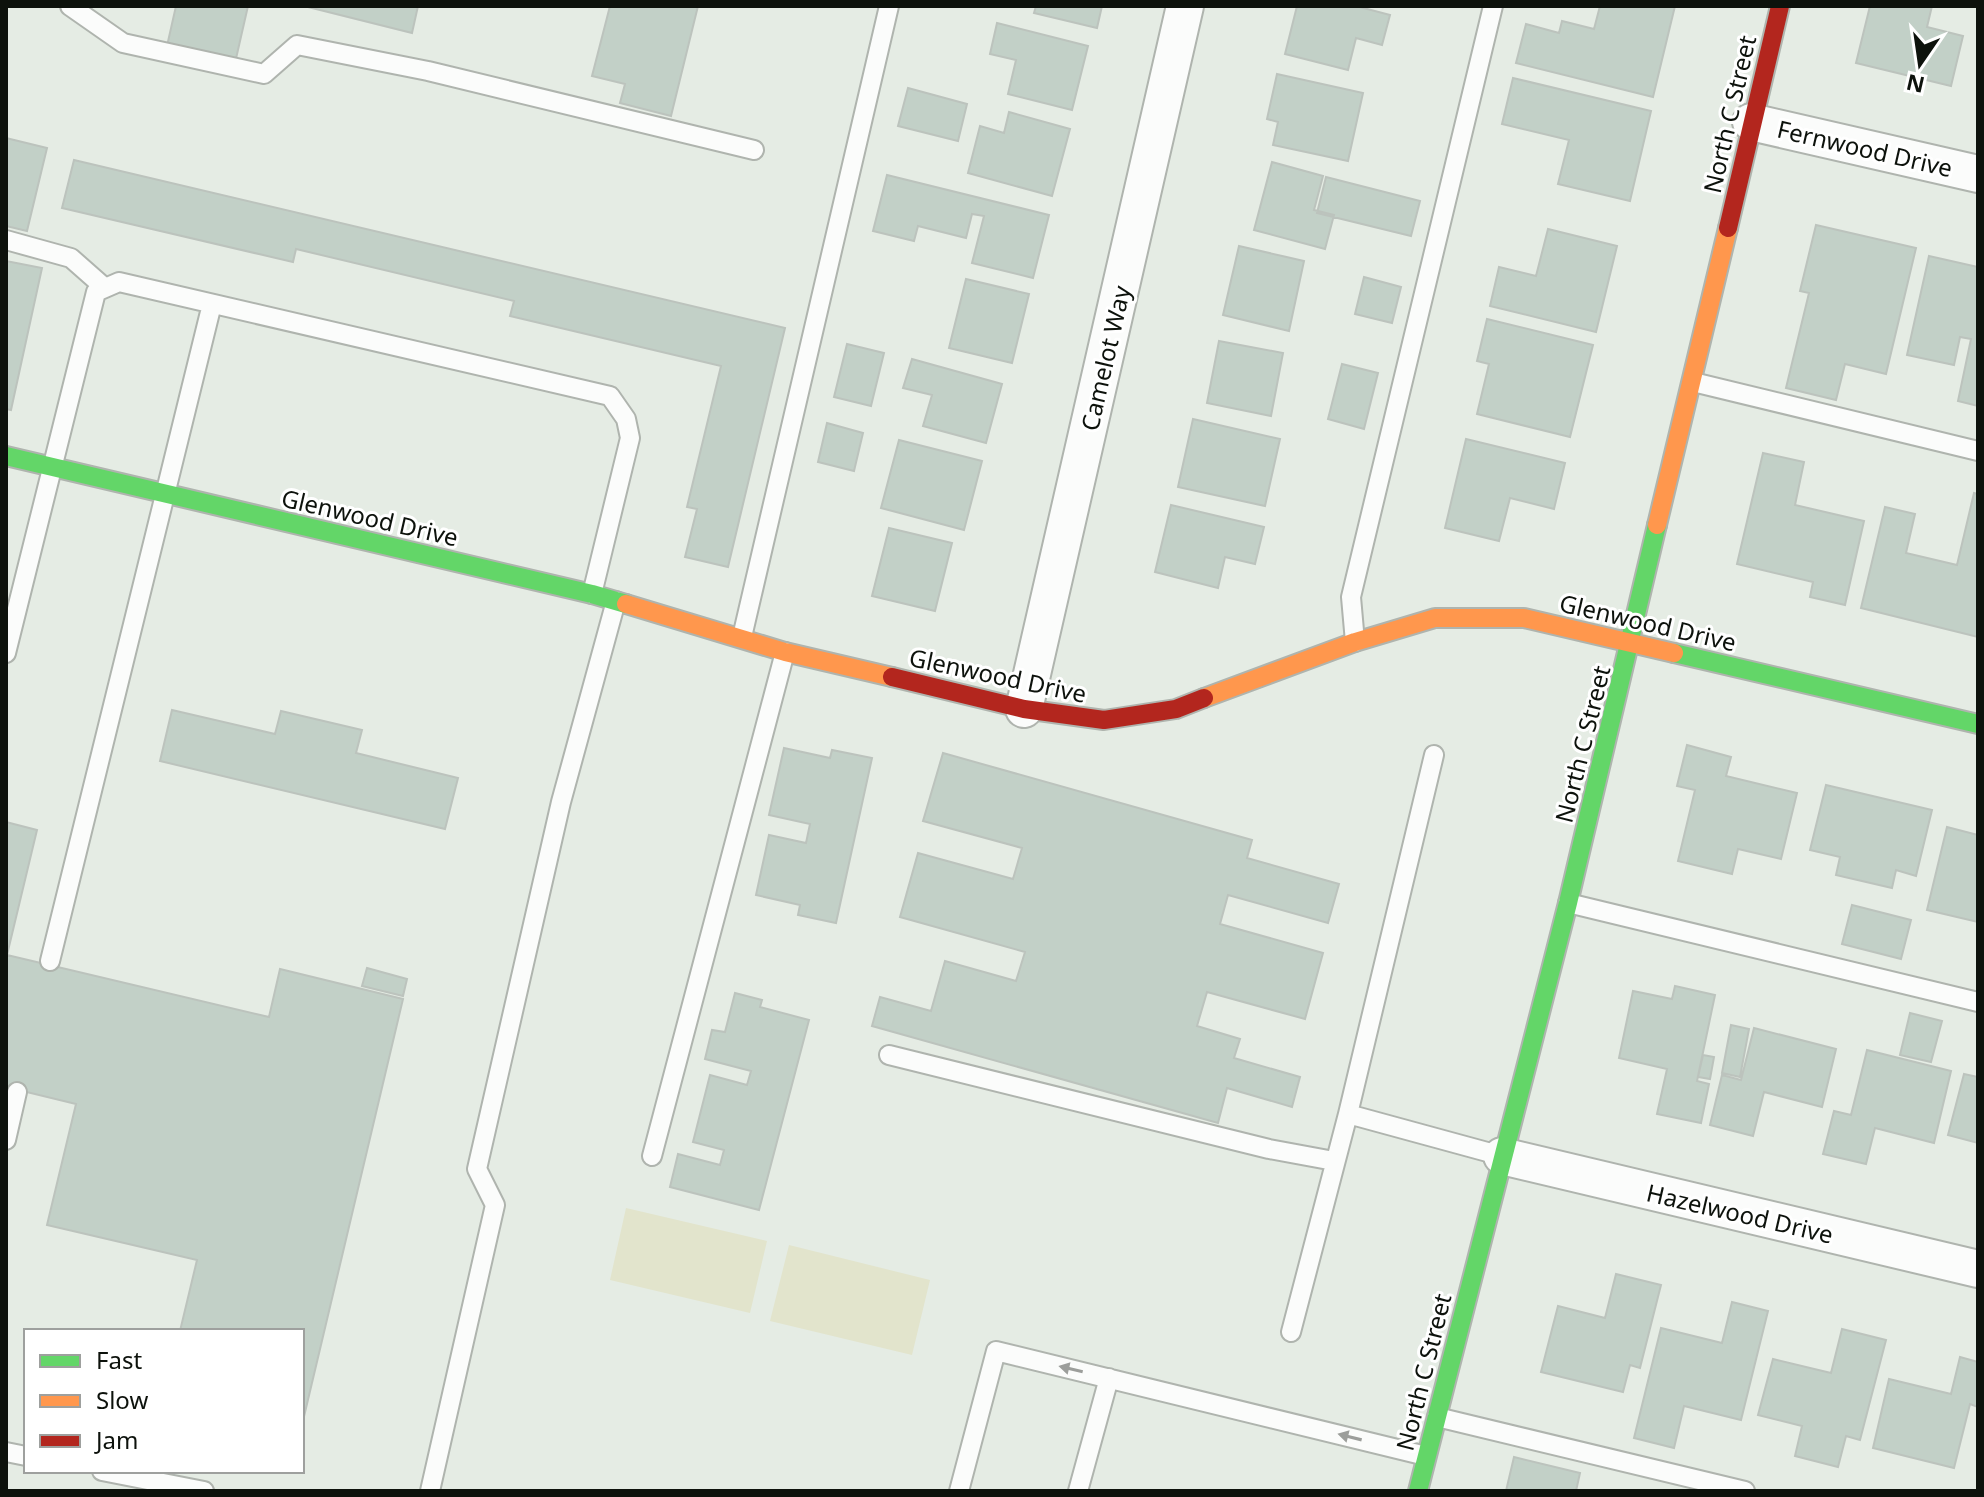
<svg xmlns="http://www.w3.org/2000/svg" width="1984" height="1497" font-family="'Noto Sans',sans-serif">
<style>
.green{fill:#e2e4cc}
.building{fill:#c2d0c7;stroke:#bcc3bd;stroke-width:2}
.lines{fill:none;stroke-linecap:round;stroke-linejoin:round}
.lane-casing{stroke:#afb4ae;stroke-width:22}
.street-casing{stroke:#afb4ae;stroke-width:40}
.fast-casing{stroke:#afb4ae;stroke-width:22}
.slow-casing{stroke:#afb4ae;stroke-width:22}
.jam-casing{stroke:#afb4ae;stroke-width:22}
.lane{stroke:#fbfcfb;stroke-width:18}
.street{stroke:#fbfcfb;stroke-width:36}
.fast{stroke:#63d668;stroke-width:18}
.slow{stroke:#ff974d;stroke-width:18}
.jam{stroke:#b3261e;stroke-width:18}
.oneway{fill:#9c9e9b}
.labels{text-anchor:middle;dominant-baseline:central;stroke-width:6;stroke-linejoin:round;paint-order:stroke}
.street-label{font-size:24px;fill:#0d120c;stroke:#fff}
</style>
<rect width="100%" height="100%" fill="#e5ece4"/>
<!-- green -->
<path class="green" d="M 626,1208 L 767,1241 L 750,1313 L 610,1280 Z
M 789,1245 L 930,1280 L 912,1355 L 770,1321 Z"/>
<!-- building -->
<path class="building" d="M 176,6 L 248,6 L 235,63 L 167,46 Z
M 304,6 L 418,6 L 412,33 Z
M 610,6 L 698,6 L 671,116 L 620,103 L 625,84 L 592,76 Z
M 1036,6 L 1102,6 L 1097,28 L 1034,13 Z
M 1297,6 L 1356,6 L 1390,15 L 1382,45 L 1356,38 L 1348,70 L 1285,54 Z
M 1600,6 L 1675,6 L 1653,97 L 1516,63 L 1526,24 L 1559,33 L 1562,21 L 1594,29 Z
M 1870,6 L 1932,6 L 1927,27 L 1963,36 L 1951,86 L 1856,63 Z
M 997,23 L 1088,46 L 1072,110 L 1008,94 L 1016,60 L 990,54 Z
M 1277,74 L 1363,93 L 1348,161 L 1273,145 L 1278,122 L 1267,119 Z
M 1513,78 L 1651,111 L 1630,201 L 1558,184 L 1569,140 L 1502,124 Z
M 908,88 L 967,104 L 958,141 L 898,126 Z
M 1009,112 L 1070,129 L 1052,196 L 968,173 L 980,126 L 1004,133 Z
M 6,138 L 47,148 L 27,231 L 6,226 Z
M 74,160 L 785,328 L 728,567 L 685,557 L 697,509 L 687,507 L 721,366 L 510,316 L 514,301 L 296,249 L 293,262 L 62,208 Z
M 1272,162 L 1323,176 L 1314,210 L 1334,215 L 1325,249 L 1254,230 Z
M 887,175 L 1049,215 L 1033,278 L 972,263 L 984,216 L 972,214 L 966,238 L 918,226 L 914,241 L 873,231 Z
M 1326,177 L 1420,201 L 1411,236 L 1317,213 Z
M 1816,225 L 1916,248 L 1886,374 L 1845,364 L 1836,400 L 1786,388 L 1809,293 L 1800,291 Z
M 1548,229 L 1617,246 L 1596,332 L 1490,306 L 1499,267 L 1536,276 Z
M 1239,246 L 1304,261 L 1289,331 L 1223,315 Z
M 1929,256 L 1978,267 L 1978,406 L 1958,401 L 1971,339 L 1960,337 L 1954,365 L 1907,355 Z
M 6,261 L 42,268 L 11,410 L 6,409 Z
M 1364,277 L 1401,287 L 1392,323 L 1355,314 Z
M 966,279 L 1029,294 L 1012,363 L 949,348 Z
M 1487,319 L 1593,345 L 1570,437 L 1477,414 L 1489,364 L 1477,361 Z
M 1219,341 L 1283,353 L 1271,416 L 1207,403 Z
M 847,344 L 884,353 L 871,406 L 834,397 Z
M 912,359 L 1002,384 L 986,443 L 923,426 L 932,395 L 903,388 Z
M 1342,364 L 1378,373 L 1364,429 L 1328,419 Z
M 1193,419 L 1280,439 L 1265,506 L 1178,487 Z
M 827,423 L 863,433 L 854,471 L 818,462 Z
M 1466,439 L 1565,463 L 1554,509 L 1510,498 L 1499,541 L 1445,528 Z
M 899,440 L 982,461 L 964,530 L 881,508 Z
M 1763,453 L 1804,462 L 1795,505 L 1864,521 L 1845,605 L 1810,597 L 1813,582 L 1737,564 Z
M 1974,493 L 1978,494 L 1978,637 L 1861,608 L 1885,507 L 1915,514 L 1906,553 L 1957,565 Z
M 1171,505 L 1264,527 L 1255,564 L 1225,557 L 1218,588 L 1155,572 Z
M 889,528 L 952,543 L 935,611 L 872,596 Z
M 172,710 L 275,734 L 281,711 L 362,730 L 356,753 L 458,778 L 445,829 L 160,761 Z
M 1687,745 L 1731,757 L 1726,776 L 1797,793 L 1781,859 L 1738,849 L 1732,874 L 1678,861 L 1695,790 L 1677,786 Z
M 784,748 L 830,758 L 832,750 L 872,758 L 836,923 L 798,915 L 800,905 L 756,895 L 769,835 L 806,843 L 810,824 L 769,815 Z
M 943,753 L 1252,840 L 1247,858 L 1339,884 L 1328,923 L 1228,895 L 1220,924 L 1323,953 L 1305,1019 L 1207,992 L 1197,1026 L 1240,1039 L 1234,1058 L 1300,1077 L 1292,1107 L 1227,1088 L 1218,1123 L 872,1026 L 880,997 L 931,1011 L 945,961 L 1016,981 L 1025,952 L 900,917 L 918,853 L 1013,879 L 1022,848 L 923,821 Z
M 1826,785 L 1932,810 L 1916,876 L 1896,870 L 1892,888 L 1836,875 L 1840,857 L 1810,850 Z
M 6,822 L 37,830 L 7,955 L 269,1017 L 280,969 L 403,999 L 302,1425 L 302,1331 L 180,1331 L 197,1260 L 47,1225 L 76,1104 L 6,1087 Z
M 1947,827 L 1978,835 L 1978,922 L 1927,910 Z
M 1852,905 L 1911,920 L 1901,959 L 1842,944 Z
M 367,968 L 407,979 L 403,996 L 362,986 Z
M 1675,986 L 1715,995 L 1697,1081 L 1709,1084 L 1701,1123 L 1657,1114 L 1667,1069 L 1619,1058 L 1633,991 L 1672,999 Z
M 735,993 L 762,1000 L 760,1007 L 809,1020 L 759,1210 L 670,1187 L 678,1154 L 720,1165 L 724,1150 L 693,1142 L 710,1075 L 747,1085 L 751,1071 L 705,1059 L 712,1030 L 725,1032 Z
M 1910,1013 L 1942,1021 L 1931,1062 L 1900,1055 Z
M 1731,1025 L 1749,1029 L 1740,1077 L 1722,1073 Z
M 1754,1028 L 1836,1049 L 1822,1107 L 1764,1092 L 1753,1136 L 1710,1125 L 1722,1075 L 1741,1080 Z
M 1867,1050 L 1951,1071 L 1934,1143 L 1875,1128 L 1866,1164 L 1823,1154 L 1834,1111 L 1851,1115 Z
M 1703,1055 L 1714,1057 L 1710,1079 L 1698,1077 Z
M 1964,1074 L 1978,1077 L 1978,1143 L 1948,1135 Z
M 1616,1274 L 1661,1285 L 1640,1368 L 1630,1365 L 1623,1392 L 1541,1372 L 1558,1306 L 1605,1318 Z
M 1732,1302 L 1768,1311 L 1741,1420 L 1684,1406 L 1674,1448 L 1634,1438 L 1661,1328 L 1722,1343 Z
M 1842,1329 L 1886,1340 L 1860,1440 L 1846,1436 L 1838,1467 L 1795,1456 L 1802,1426 L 1758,1415 L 1773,1359 L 1831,1373 Z
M 1960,1357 L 1978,1362 L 1978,1407 L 1970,1404 L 1954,1468 L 1873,1448 L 1889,1379 L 1951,1394 Z
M 1514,1457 L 1580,1473 L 1576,1491 L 1506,1491 Z"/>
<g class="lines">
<!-- lane casing -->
<g class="lane-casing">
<path id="lane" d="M 70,6 L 123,43 L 264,74 L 297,45 L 428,71 L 754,150
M 6,240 L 71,258 L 105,288
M 1693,382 L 1978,451
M 742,637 L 889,6
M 1355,642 L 1351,597 L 1493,6
M 6,653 L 96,292 L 119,282 L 610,396 L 626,419 L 630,438 L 592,594
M 1568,903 L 1978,1002
M 50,961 L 212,304
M 889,1055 L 1269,1149 L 1334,1161
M 1348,1114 L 1502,1156
M 6,1140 L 17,1092
M 652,1156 L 785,652
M 1291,1332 L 1348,1114 L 1434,755
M 1437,1417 L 1745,1491
M 6,1452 L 26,1456
M 102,1471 L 204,1491
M 430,1491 L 495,1205 L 477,1169 L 561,802 L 616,601
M 959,1491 L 996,1351 L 1426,1456
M 1078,1491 L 1109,1378"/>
</g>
<!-- street casing -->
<g class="street-casing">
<path id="street" d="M 1751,122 L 1978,174
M 1024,709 L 1185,6
M 1502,1156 L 1978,1269"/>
</g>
<!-- fast casing -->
<g class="fast-casing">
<path id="fast" d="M 6,456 L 592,594 L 626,604
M 1674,653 L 1978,724
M 1418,1491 L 1568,903 L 1657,525"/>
</g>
<!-- slow casing -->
<g class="slow-casing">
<path id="slow" d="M 1657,525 L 1728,228
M 626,604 L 785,652 L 892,677
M 1204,698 L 1355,642 L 1435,618 L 1524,618 L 1674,653"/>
</g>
<!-- jam casing -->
<g class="jam-casing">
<path id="jam" d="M 1728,228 L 1780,6
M 892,677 L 1024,709 L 1104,720 L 1176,709 L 1204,698"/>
</g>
<!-- lane -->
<use href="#lane" class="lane"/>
<!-- street -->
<use href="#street" class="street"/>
<!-- fast -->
<use href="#fast" class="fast"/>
<!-- slow -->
<use href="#slow" class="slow"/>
<!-- jam -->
<use href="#jam" class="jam"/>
</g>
<!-- one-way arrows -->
<defs><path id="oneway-solid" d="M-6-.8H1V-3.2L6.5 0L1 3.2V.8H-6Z" transform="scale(2)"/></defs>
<g class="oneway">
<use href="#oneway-solid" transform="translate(1071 1369) rotate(-167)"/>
<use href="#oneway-solid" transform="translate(1350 1437) rotate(-166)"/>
</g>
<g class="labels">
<!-- street labels -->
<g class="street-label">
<text transform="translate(1729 114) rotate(-77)">North C Street</text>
<text transform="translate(1865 148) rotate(13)">Fernwood Drive</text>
<text transform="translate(1105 358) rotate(-77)">Camelot Way</text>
<text transform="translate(370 517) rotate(13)">Glenwood Drive</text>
<text transform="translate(1648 622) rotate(13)">Glenwood Drive</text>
<text transform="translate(998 675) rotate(12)">Glenwood Drive</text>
<text transform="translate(1582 744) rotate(-76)">North C Street</text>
<text transform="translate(1740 1213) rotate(13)">Hazelwood Drive</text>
<text transform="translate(1423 1372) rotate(-76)">North C Street</text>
</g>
</g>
<!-- border -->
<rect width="1984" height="1497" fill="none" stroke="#0d120c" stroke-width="16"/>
<!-- legend -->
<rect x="24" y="1329" width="280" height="144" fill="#ffffff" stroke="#9ea09e" stroke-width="2"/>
<rect x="40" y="1355" width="40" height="12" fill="#63d668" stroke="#9ea09e" stroke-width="2"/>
<text x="96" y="1369" font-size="24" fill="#0d120c">Fast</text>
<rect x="40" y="1395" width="40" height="12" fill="#ff974d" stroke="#9ea09e" stroke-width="2"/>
<text x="96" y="1409" font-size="24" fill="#0d120c">Slow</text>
<rect x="40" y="1435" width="40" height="12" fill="#b3261e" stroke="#9ea09e" stroke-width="2"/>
<text x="96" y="1449" font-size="24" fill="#0d120c">Jam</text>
<!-- north arrow -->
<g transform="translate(1920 64) rotate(193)" stroke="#ffffff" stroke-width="6" paint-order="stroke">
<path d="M0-6L14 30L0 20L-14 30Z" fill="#0d120c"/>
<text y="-12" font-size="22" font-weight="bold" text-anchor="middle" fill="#0d120c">N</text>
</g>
</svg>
